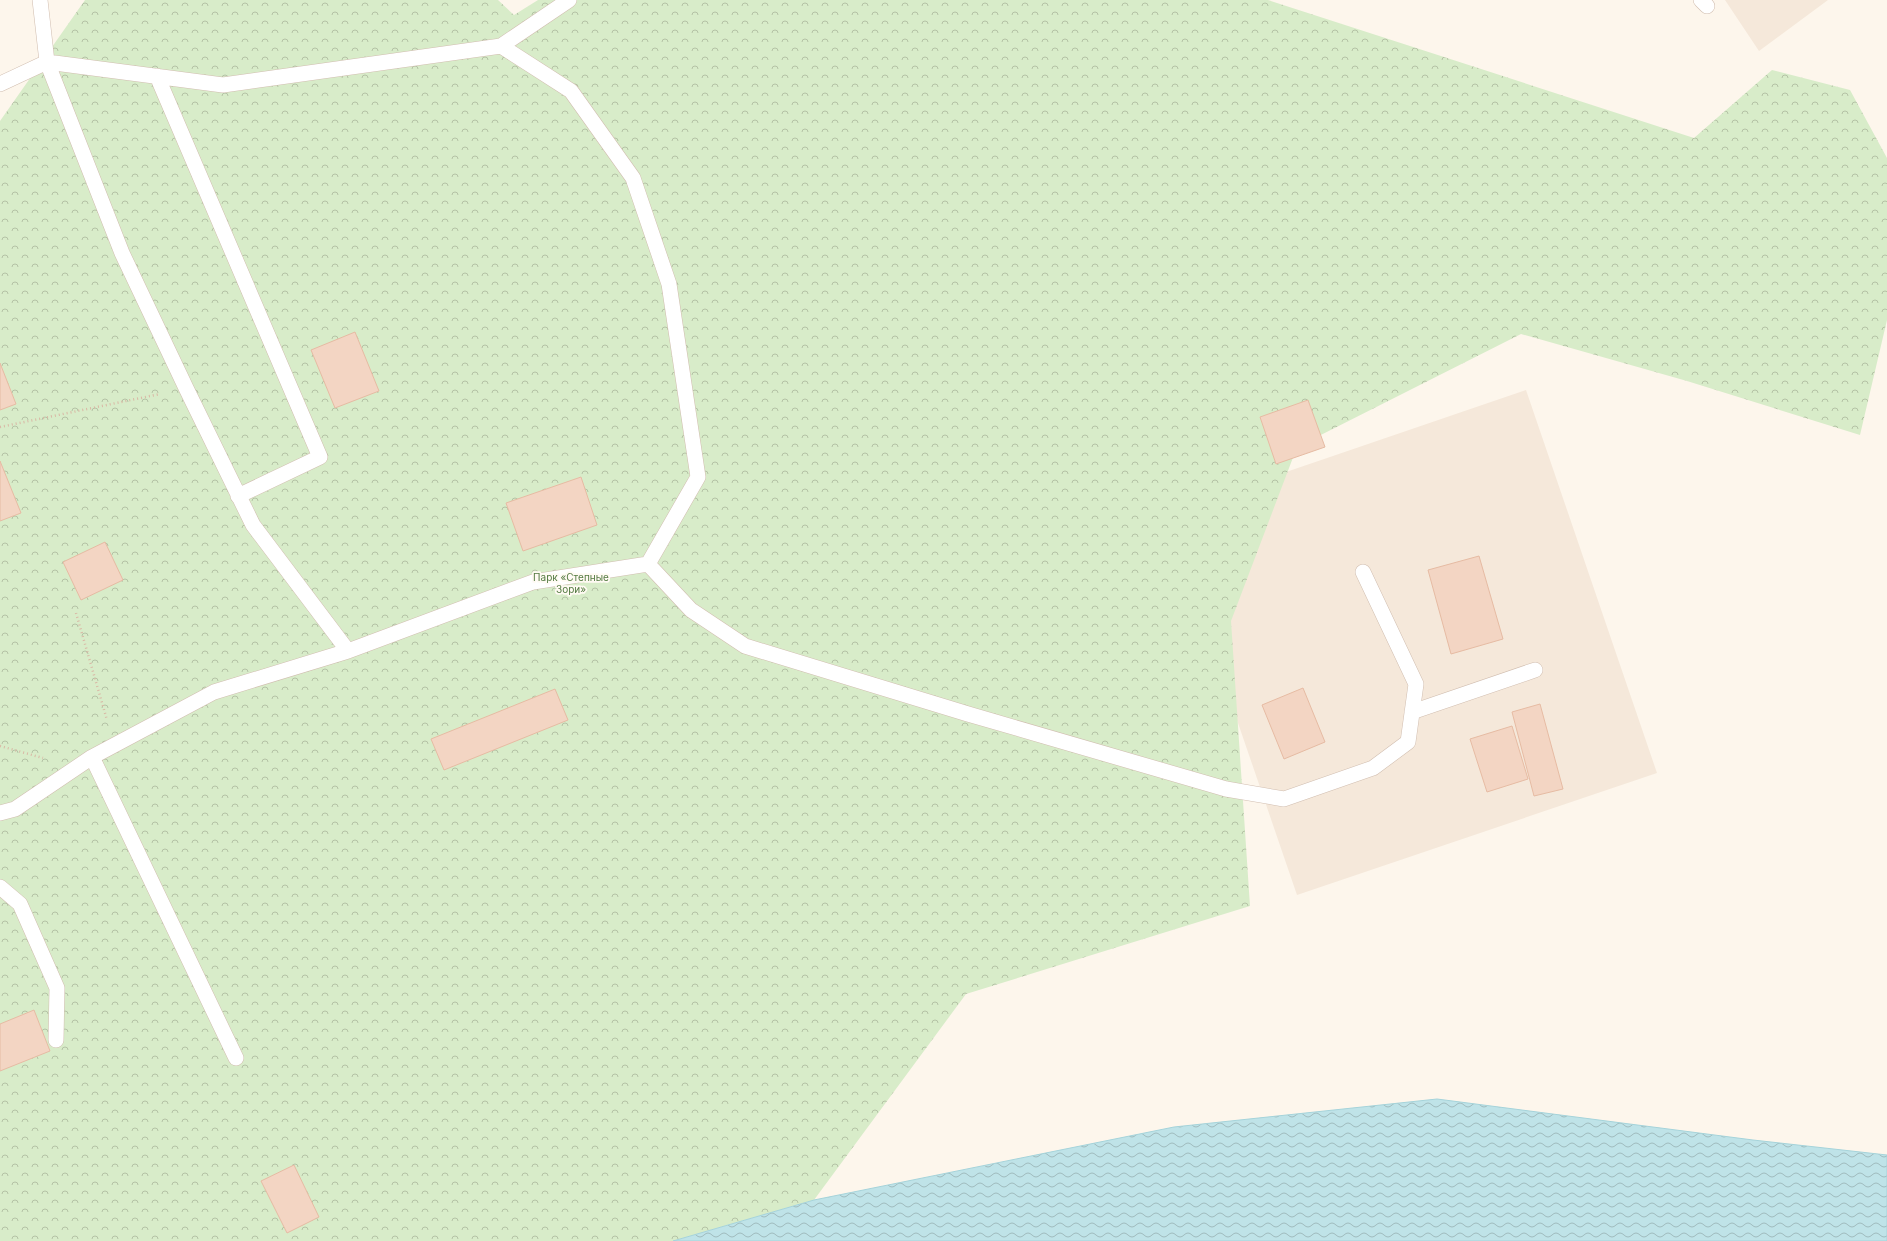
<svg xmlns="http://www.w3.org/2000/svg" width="1887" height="1241" font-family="Inter,sans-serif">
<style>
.residential{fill:#f5e8da}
.forest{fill:url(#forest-crowns)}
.water{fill:url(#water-waves);stroke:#a5d3da}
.building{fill:#f3d5c3;stroke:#e6bba3}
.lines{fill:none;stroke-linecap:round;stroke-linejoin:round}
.lane-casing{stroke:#d1beb0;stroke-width:16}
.path{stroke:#d9b8a5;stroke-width:2.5;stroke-dasharray:1 3;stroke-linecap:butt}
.lane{stroke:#fff;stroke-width:15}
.labels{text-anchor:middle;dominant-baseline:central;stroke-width:3.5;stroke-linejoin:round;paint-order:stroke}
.park-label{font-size:10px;fill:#537a41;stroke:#fffaf3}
</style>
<defs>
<pattern id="forest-crowns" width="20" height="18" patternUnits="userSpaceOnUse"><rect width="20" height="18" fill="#d8ecc9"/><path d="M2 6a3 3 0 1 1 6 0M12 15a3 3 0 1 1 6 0" fill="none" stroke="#b4c2a5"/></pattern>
<pattern id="water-waves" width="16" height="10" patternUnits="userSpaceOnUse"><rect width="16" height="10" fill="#bfe3e8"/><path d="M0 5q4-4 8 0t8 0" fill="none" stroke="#a0bbbe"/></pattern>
</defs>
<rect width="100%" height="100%" fill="#fdf6ec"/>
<!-- residential -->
<path class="residential" d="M 1725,0 L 1828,0 L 1759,51 Z
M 1526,390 L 1657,773 L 1297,895 L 1166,513 Z"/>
<!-- forest -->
<path class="forest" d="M 85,0 L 498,0 L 514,15 L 538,0 L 1268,0 L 1694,138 L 1772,70 L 1850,90 L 1887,158 L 1887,320 L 1860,435 L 1687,381 L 1521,334 L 1297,447 L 1231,621 L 1250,906 L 966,994 L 814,1200 L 673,1241 L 0,1241 L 0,121 Z"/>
<!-- water -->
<path class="water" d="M 1437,1099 L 1753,1140 L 1887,1155 L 1887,1241 L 673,1241 L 814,1200 L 1174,1127 Z"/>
<!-- building -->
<path class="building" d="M 355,332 L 379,391 L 335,408 L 311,350 Z
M 0,363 L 16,404 L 0,410 Z
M 1308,400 L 1325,447 L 1276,464 L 1260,417 Z
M 0,461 L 21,513 L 0,521 Z
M 581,477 L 597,525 L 523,551 L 506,503 Z
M 105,542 L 123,580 L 81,600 L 63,562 Z
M 1479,556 L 1503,639 L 1451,654 L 1428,570 Z
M 1303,688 L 1325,742 L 1284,759 L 1262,705 Z
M 555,689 L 568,720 L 444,770 L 431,739 Z
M 1540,704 L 1563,789 L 1534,796 L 1512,712 Z
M 1512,726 L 1528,779 L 1487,792 L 1470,739 Z
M 34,1010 L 50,1051 L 0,1071 L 0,1024 Z
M 294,1165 L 319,1217 L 287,1233 L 261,1181 Z"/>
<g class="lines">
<!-- lane casing -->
<g class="lane-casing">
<path id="lane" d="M 40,0 L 47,62 L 122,253 L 186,388 L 253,525 L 348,651
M 1701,0 L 1707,6
M 501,46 L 569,0
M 157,76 L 320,457 L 238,496
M 0,84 L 47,62 L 223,85 L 501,46 L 571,91 L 633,178 L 669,284 L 698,477 L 648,564 L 533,582 L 348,651 L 214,692 L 92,757 L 15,809 L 0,813
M 648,564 L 691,610 L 745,646 L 968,714 L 1226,789 L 1284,799 L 1373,768 L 1408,742 L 1416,684 L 1363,572
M 1412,712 L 1535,670
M 92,757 L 236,1058
M 0,887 L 20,904 L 57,988 L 56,1040"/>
</g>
<!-- path -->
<path class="path" d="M 0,427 L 160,394
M 76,613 L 107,720
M 0,746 L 43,758"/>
<!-- lane -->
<use href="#lane" class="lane"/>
</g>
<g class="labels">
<!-- park labels -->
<g class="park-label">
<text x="571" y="577">Парк «Степные<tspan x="571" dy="12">Зори»</tspan></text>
</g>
</g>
</svg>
